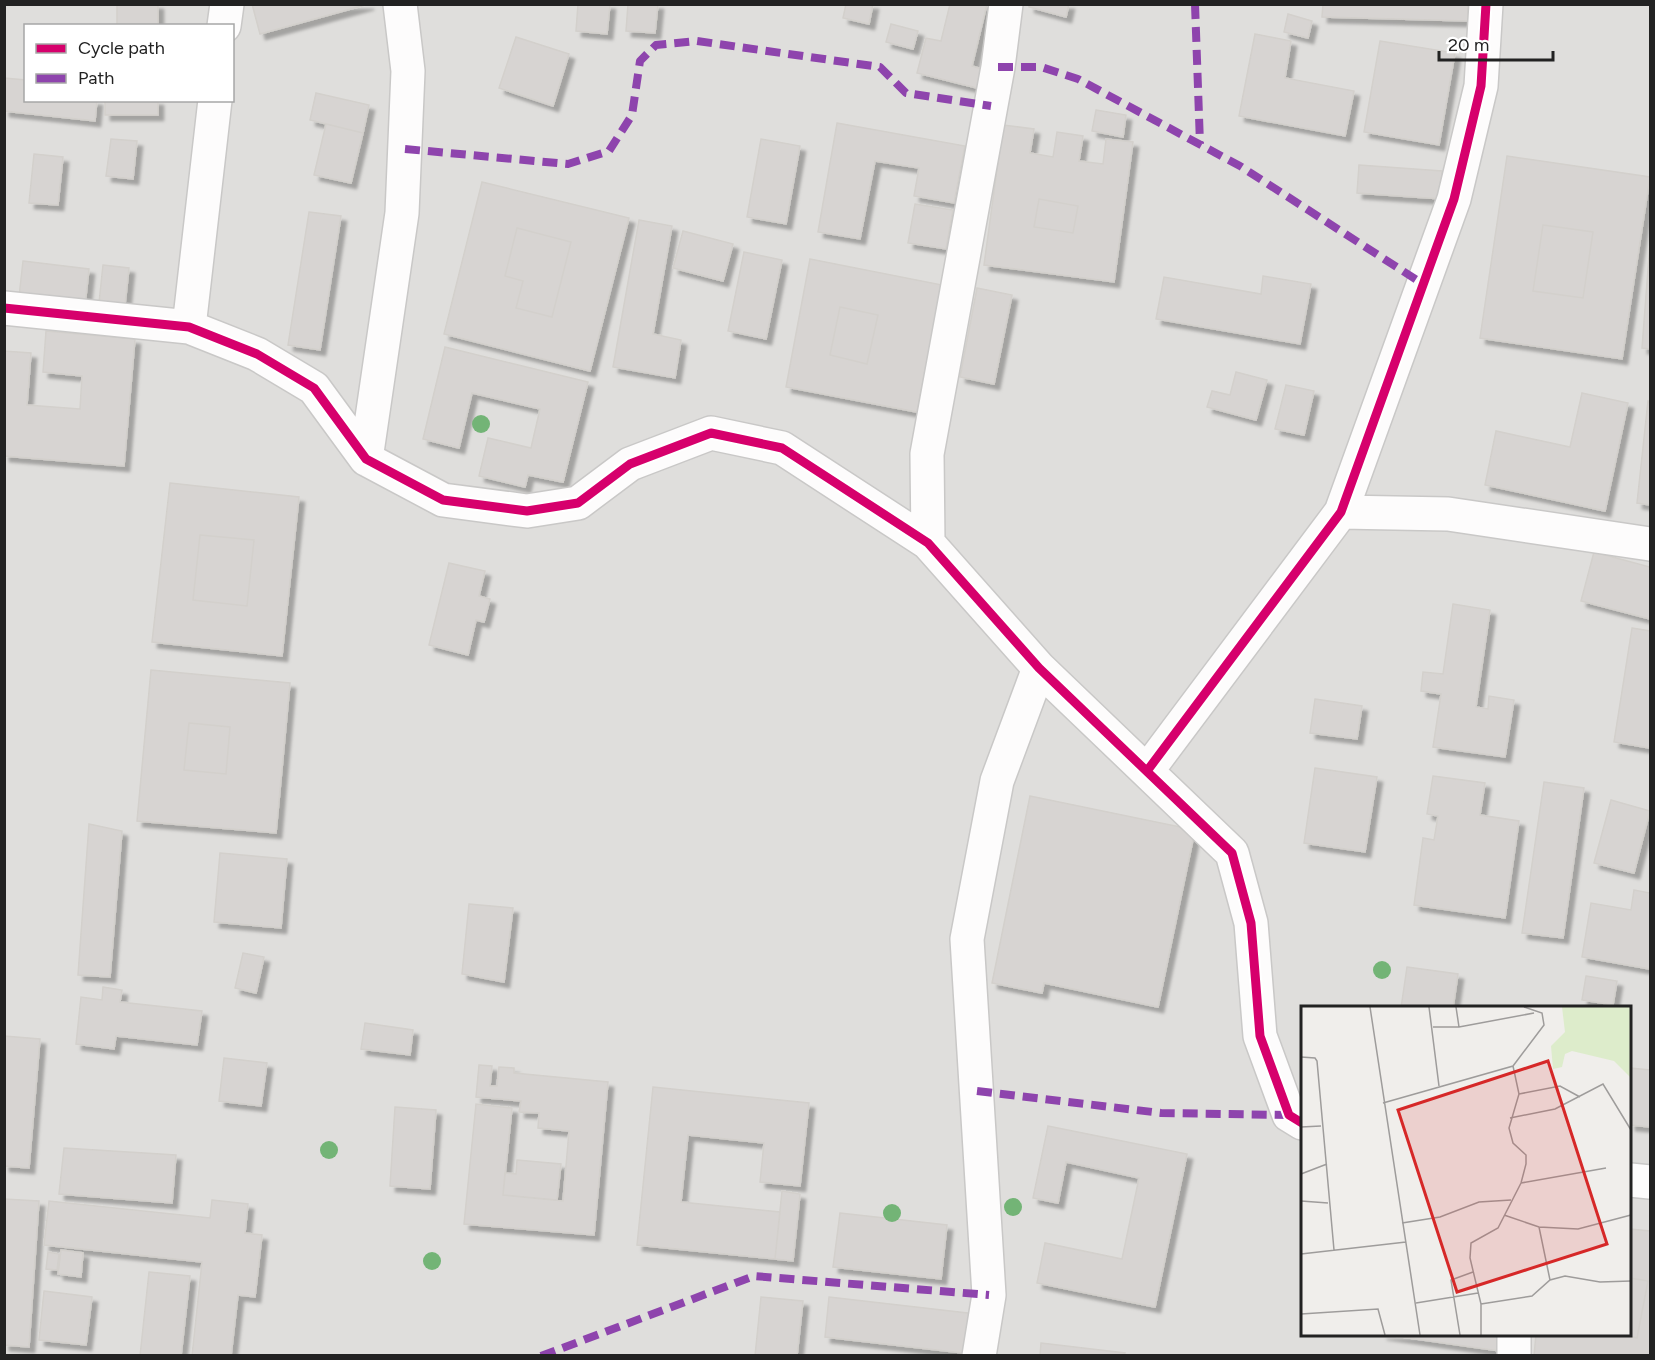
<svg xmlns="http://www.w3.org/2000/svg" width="1655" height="1360" font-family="Figtree,sans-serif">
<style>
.residential{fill:#dfdedc;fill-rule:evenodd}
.building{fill:#d7d4d2;stroke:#d3d0cc;stroke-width:1.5;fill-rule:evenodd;filter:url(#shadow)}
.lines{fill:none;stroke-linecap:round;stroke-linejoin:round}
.street-casing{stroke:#c9c8c7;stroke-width:36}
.street{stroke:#fdfcfc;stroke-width:33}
.quiet{stroke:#8e44ad;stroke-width:8;stroke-dasharray:15 8;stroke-linecap:butt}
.cycleway-casing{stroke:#fff;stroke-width:13}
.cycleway{stroke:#d6006c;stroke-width:9}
.tree{fill:#73b476}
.inset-road{fill:none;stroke:#9e9c9b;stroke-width:1.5}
.view{fill:#d62828;fill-opacity:0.15;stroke:#d62828;stroke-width:3}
.inset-edge{fill:none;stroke:#222;stroke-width:3}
</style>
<defs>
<filter id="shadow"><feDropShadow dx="5.5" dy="5.5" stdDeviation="1.5" flood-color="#0004"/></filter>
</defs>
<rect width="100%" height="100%" fill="#f0eeeb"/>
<!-- residential -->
<path class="residential" d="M 5,5 L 1650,5 L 1650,1355 L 5,1355 ZM 26,26 L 232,26 L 232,100 L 26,100 ZM 1302,1008 L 1630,1008 L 1630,1334 L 1302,1334 Z"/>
<!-- building -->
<path class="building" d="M 117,4 L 158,4 L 158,26 L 117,26 Z
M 252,4 L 369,4 L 260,34 Z
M 578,4 L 610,4 L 607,34 L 576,31 Z
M 628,4 L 658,4 L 655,33 L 626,31 Z
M 846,4 L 873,4 L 869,24 L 843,18 Z
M 950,4 L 987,4 L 972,66 L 982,69 L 977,88 L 917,73 L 926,38 L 941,41 Z
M 1029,4 L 1069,4 L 1066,17 L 1029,7 Z
M 1323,4 L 1468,4 L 1468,21 L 1322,17 Z
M 1288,14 L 1312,21 L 1308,38 L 1284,32 Z
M 891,24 L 918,31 L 913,49 L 886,42 Z
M 1255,34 L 1291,41 L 1285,78 L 1354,91 L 1345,136 L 1239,116 Z
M 516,37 L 569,54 L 553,106 L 499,88 Z
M 1380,41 L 1455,53 L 1439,145 L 1364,132 Z
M 4,78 L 26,80 L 26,100 L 97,100 L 95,121 L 4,111 Z
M 316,93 L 369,105 L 363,133 L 310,120 Z
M 105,100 L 158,100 L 158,115 L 105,115 Z
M 1096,110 L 1126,115 L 1123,137 L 1092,131 Z
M 837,123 L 965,146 L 954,203 L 914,196 L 919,168 L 875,161 L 860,239 L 818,232 Z
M 326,124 L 363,133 L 351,183 L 314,175 Z
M 1003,125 L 1034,129 L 1030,153 L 1053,157 L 1057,132 L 1083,136 L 1079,161 L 1103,164 L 1106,139 L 1133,142 L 1114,282 L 984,265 ZM 1039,199 L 1078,206 L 1073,233 L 1034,227 Z
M 111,139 L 137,141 L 133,179 L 106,176 Z
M 761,139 L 800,146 L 786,224 L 747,217 Z
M 34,154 L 63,157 L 58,205 L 29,203 Z
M 1507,156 L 1650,177 L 1622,359 L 1480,338 ZM 1543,225 L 1593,232 L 1583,298 L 1533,291 Z
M 1359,165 L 1442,171 L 1441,199 L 1357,193 Z
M 482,182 L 629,218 L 590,371 L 444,334 ZM 517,228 L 571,242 L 552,317 L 516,308 L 523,281 L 505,276 Z
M 1039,199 L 1078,206 L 1073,233 L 1034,227 Z
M 915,204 L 953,210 L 946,249 L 908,243 Z
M 309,212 L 341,216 L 320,350 L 288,345 Z
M 639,220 L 672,226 L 653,334 L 681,340 L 675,378 L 613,367 Z
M 1543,225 L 1593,232 L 1583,298 L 1533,291 Z
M 517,228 L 571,242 L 552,317 L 516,308 L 523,281 L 505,276 Z
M 683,231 L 733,244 L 723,281 L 673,268 Z
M 1650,243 L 1650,349 L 1642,348 Z
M 744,252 L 782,260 L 766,339 L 728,331 Z
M 810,259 L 942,285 L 917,412 L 786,387 ZM 840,307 L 878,315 L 867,364 L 830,355 Z
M 23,261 L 89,269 L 85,305 L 19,297 Z
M 103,265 L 129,268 L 125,305 L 99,303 Z
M 1263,276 L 1311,284 L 1300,344 L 1156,319 L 1164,277 L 1261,294 Z
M 977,288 L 1012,295 L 994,384 L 960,377 Z
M 840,307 L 878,315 L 867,364 L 830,355 Z
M 46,331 L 135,339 L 124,466 L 4,456 L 4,351 L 31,353 L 27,405 L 80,409 L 82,376 L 43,372 Z
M 445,347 L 588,382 L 563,482 L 528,475 L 525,487 L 479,476 L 488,438 L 531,448 L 540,409 L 472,393 L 459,448 L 423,439 Z
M 1236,372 L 1267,380 L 1256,420 L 1207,407 L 1212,391 L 1230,395 Z
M 1286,385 L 1314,391 L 1304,435 L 1275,429 Z
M 1582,393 L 1628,403 L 1605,511 L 1485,485 L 1496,431 L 1570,447 Z
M 1648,401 L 1650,402 L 1650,505 L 1637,503 Z
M 170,483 L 299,497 L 282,656 L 152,642 ZM 200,535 L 254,540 L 247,606 L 193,600 Z
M 200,535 L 254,540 L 247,606 L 193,600 Z
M 1594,552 L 1650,567 L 1650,619 L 1581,601 Z
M 449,563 L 485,571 L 479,596 L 490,599 L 484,622 L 476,620 L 468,655 L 429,645 Z
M 1453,604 L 1490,610 L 1476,707 L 1488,709 L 1489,696 L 1514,700 L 1505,757 L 1433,747 L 1441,694 L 1421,691 L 1423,672 L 1443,674 Z
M 1632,628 L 1650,631 L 1650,748 L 1614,742 Z
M 151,670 L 290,683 L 276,833 L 137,821 ZM 189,723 L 230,727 L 226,774 L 184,770 Z
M 1315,699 L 1362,706 L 1357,739 L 1310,733 Z
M 189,723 L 230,727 L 226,774 L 184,770 Z
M 1315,768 L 1377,777 L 1365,852 L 1304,843 Z
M 1433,776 L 1485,783 L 1480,815 L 1519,821 L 1505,918 L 1414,905 L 1423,838 L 1434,840 L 1438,816 L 1427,814 Z
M 1544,782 L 1584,788 L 1563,938 L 1522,933 Z
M 1030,796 L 1195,830 L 1158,1007 L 1044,983 L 1042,993 L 992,983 Z
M 1611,800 L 1650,811 L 1634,873 L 1594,863 Z
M 89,824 L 122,831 L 110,977 L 78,975 Z
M 220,853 L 287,859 L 281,928 L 214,922 Z
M 1634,890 L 1650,893 L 1650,969 L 1582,957 L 1591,903 L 1631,910 Z
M 469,904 L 513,908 L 504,982 L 462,974 Z
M 243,953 L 264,957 L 256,993 L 235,988 Z
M 1407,967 L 1458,974 L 1453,1008 L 1401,1008 Z
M 1586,976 L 1617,981 L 1613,1005 L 1582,1000 Z
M 103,987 L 122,990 L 120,1002 L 202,1011 L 197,1045 L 116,1036 L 114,1049 L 76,1044 L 81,997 L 102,1000 Z
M 365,1023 L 413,1030 L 410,1055 L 361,1049 Z
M 4,1036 L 40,1039 L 29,1168 L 4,1166 Z
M 224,1058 L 267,1063 L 261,1106 L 219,1101 Z
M 479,1065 L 492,1066 L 490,1086 L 497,1086 L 499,1067 L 514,1068 L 514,1073 L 608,1082 L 594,1235 L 464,1224 L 476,1104 L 512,1108 L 503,1195 L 563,1201 L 569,1131 L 538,1128 L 539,1113 L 519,1112 L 521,1101 L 476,1097 Z
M 1630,1068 L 1650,1070 L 1650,1127 L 1630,1125 Z
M 653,1087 L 809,1103 L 800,1186 L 760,1182 L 764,1143 L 688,1135 L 681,1202 L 780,1212 L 775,1259 L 637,1245 Z
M 395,1107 L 436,1110 L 430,1189 L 390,1186 Z
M 1048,1126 L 1187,1154 L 1155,1307 L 1037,1283 L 1045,1243 L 1122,1259 L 1139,1178 L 1066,1162 L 1058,1203 L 1033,1198 Z
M 64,1148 L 176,1155 L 172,1203 L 59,1194 Z
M 517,1160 L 561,1164 L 557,1200 L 503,1195 L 505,1173 L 516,1174 Z
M 782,1191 L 800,1194 L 793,1261 L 775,1259 Z
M 4,1199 L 39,1201 L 29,1347 L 4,1345 Z
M 212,1200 L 248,1204 L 245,1233 L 262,1235 L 255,1297 L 238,1295 L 231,1356 L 192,1356 L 202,1262 L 44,1245 L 49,1201 L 210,1218 Z
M 840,1213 L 947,1225 L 941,1279 L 833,1267 Z
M 1630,1229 L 1650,1231 L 1650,1356 L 1534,1356 L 1536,1334 L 1621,1334 L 1637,1338 L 1648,1281 L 1630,1278 Z
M 61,1250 L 83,1253 L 81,1277 L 58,1274 Z
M 48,1252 L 59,1254 L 57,1270 L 46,1269 Z
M 149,1272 L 190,1276 L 181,1356 L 140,1356 Z
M 1630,1278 L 1648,1281 L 1637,1338 L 1621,1334 L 1630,1334 Z
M 44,1291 L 92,1297 L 86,1345 L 39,1340 Z
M 761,1297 L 803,1301 L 797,1356 L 755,1356 Z
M 829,1297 L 976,1314 L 971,1354 L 825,1337 Z
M 1381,1334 L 1501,1334 L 1499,1351 Z
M 1041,1343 L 1125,1353 L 1124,1356 L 1040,1356 Z"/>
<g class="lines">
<!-- street casing -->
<g class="street-casing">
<path id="street" d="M 224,26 L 227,4
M 4,308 L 189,327 L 257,354 L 314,388 L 366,459 L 443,500 L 527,511 L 578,503 L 630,464 L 711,433 L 782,448 L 928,543 L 1039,668 L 1232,853 L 1251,923 L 1260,1036 L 1289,1115 L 1302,1123
M 189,327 L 215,100
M 366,459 L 402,213 L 408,71 L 400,4
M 1341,512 L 1448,514 L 1650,544
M 928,543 L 927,454 L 998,67 L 1006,4
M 1147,771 L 1341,512 L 1454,199 L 1481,86 L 1486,4
M 1630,1180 L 1650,1182
M 979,1356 L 989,1295 L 967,939 L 997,781 L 1039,668
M 1514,1356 L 1514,1334"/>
</g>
<!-- street -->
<use href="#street" class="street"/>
<!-- quiet -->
<path class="quiet" d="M 1195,4 L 1200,144
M 998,67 L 1041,67 L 1078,79 L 1240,166 L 1423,284
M 405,149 L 568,164 L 609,151 L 632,115 L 640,61 L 656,45 L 697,41 L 880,67 L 906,93 L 991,106
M 977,1091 L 1161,1113 L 1289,1115
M 541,1356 L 754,1276 L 989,1295"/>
<!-- cycleway casing -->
<g class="cycleway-casing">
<path id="cycleway" d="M 4,308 L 189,327 L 257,354 L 314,388 L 366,459 L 443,500 L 527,511 L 578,503 L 630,464 L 711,433 L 782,448 L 928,543 L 1039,668 L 1232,853 L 1251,923 L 1260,1036 L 1289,1115 L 1302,1123
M 1147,771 L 1341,512 L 1454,199 L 1481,86 L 1486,4"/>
</g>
<!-- cycleway -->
<use href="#cycleway" class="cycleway"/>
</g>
<!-- trees -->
<g class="tree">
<circle cx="481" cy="424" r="9"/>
<circle cx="1382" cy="970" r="9"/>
<circle cx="329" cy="1150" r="9"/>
<circle cx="1013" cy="1207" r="9"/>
<circle cx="892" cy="1213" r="9"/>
<circle cx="432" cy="1261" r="9"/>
</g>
<!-- overview -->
<g transform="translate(1301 1006)">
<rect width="330" height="330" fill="#f0eeeb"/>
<path d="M 261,1 L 330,1 L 330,72 L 313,55 L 271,45 L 264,48 L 261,61 L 252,63 L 250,40 L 264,26 Z" fill="#ddeccb"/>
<path class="inset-road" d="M 69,1 L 119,329M 128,1 L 138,80M 155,1 L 158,21M 132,21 L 158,21 L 233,7M 0,51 L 14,52 L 16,55 L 33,244M 218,88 L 259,80 L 279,91M 82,97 L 212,60 L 243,19 L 241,7 L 223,1M 209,112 L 254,103 L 302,78 L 330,124M 0,121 L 20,120M 0,168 L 26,158M 220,177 L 305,162M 0,195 L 27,197M 203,209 L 238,221 L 277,223 L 330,209M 101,217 L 139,211 L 178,196 L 210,194M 238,221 L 249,274M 0,248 L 105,236M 115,297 L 177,287M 180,298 L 231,290 L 249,274 L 264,270 L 299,276 L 330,275M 0,308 L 77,303 L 84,329M 159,329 L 150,274 L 172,266M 180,329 L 180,298 L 169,252 L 170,237 L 197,222 L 220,177 L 225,158 L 225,149 L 212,137 L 208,122 L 218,88 L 212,60"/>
<path class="view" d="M 247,55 L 306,238 L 156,286 L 97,104 Z"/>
<rect width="330" height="330" class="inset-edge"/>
</g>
<!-- border -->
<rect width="1655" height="1360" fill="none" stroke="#222222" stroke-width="12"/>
<!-- legend -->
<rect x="24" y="24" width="210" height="78" fill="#ffffff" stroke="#a7a7a7" stroke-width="1.5"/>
<rect x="36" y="44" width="30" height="9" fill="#d6006c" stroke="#a7a7a7" stroke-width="1.5"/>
<text x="78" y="54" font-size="18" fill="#222222">Cycle path</text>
<rect x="36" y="74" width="30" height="9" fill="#8e44ad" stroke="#a7a7a7" stroke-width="1.5"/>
<text x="78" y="84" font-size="18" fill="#222222">Path</text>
<!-- scale -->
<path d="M1439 51v9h114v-9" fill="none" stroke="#222222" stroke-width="3"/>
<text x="1448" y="51" font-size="18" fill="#222222" stroke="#ffffff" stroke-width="4.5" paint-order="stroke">20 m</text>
</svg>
